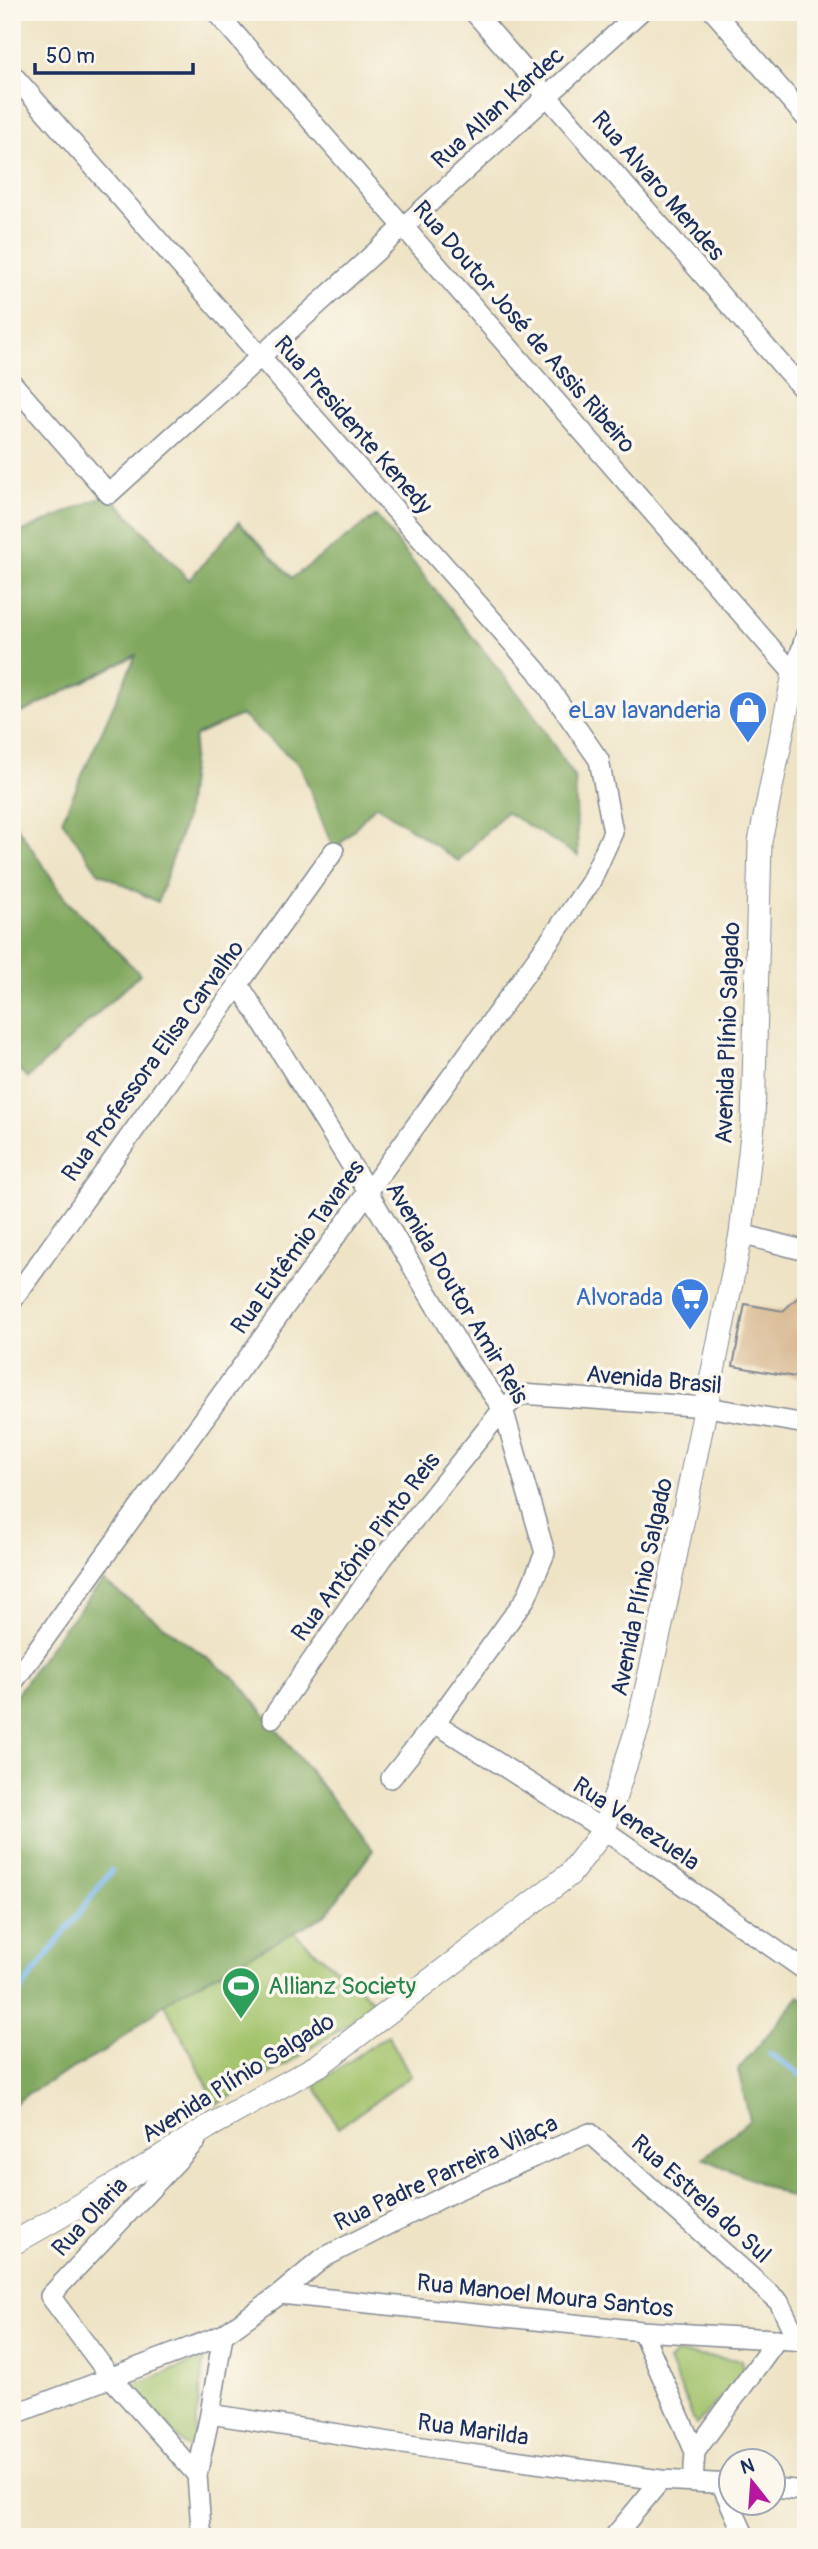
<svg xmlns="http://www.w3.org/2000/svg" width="818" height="2549" font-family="Pangolin,sans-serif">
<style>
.green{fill:#a2c26a;stroke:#5e7864;stroke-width:2}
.forest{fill:#81a85e;stroke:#4e6c5e;stroke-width:2}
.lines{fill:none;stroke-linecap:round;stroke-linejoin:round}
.stream{stroke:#78b6eb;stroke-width:6}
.building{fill:#dabc96}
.minor-casing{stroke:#848992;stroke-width:22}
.tertiary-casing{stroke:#848992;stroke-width:25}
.minor{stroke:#fff;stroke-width:19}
.tertiary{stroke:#fff;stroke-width:23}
.labels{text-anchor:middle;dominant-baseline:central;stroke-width:7;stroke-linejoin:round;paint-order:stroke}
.street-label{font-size:24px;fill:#1b2f5e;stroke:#fbf7ec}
.shop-label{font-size:24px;fill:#366cbe;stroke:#fbf7ec;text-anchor:end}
.leisure-label{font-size:24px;fill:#27864d;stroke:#fbf7ec;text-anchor:start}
</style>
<rect width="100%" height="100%" fill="#fbf7ec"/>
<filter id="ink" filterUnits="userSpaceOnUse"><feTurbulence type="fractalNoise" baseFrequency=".0143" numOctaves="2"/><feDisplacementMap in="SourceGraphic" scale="14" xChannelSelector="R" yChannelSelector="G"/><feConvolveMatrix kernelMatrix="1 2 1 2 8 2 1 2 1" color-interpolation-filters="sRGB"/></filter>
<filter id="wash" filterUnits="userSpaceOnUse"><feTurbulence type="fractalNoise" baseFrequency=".00686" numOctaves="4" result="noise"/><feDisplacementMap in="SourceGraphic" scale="28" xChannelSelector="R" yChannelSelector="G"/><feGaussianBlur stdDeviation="1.57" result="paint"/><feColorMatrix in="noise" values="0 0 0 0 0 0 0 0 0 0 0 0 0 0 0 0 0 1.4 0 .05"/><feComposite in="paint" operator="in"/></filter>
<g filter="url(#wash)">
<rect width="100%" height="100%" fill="#eee3c5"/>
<!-- green -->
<path class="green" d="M 272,1914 L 377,2004 L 294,2060 L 217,2104 L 160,1995 Z
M 388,2035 L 411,2076 L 338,2128 L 315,2085 Z
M 676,2354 L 742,2360 L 744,2372 L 696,2425 L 669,2361 Z
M 204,2358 L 193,2453 L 131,2387 Z"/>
<!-- forest -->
<path class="forest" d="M 109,494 L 189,580 L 239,522 L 292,578 L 376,516 L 531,710 L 575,778 L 578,856 L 506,812 L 458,861 L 376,805 L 334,851 L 300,765 L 241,715 L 195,736 L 185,820 L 158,902 L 98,872 L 62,820 L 136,655 L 22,713 L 12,706 L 12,536 Z
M 12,819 L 67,901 L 140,974 L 28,1078 L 12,1064 Z
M 103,1581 L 237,1680 L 373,1850 L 326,1915 L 176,1995 L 105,2051 L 30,2092 L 12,2106 L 12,1701 L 58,1635 Z
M 800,1996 L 806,2000 L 806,2204 L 703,2158 L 750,2120 L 738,2070 Z"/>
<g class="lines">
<!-- stream -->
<path class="stream" d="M 12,2002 L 111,1871
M 770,2054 L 806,2078"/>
</g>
<g id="blocks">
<!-- building -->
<path class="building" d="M 806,1290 L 806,1379 L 733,1366 L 745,1304 L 783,1311 Z"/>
</g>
</g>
<g filter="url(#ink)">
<use href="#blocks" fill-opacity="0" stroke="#848992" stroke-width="2"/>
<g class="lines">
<!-- minor casing -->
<g class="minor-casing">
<path id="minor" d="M 216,12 L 794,674
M 474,12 L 806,393
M 714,12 L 806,118
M 12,74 L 537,671 L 599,760 L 613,832 L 590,883 L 558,929 L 12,1684
M 12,383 L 109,494 L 640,12
M 794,674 L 806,634
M 238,983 L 368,1192 L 466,1357 L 503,1409 L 545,1553 L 526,1598 L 435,1723 L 391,1778
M 741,1234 L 806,1251
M 12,1301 L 334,851
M 272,1718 L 383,1558 L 503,1409 L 521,1394 L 707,1407 L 806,1424
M 435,1723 L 604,1830 L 806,1971
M 196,2141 L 50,2296 L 112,2379 L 197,2475
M 280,2294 L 642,2331 L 806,2341
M 642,2331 L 695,2452 L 693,2482
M 210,2414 L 448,2451 L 661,2480 L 730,2484
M 12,2415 L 223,2335 L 280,2294 L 323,2258 L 455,2191 L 590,2133 L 779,2302 L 797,2339
M 695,2452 L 777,2339
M 721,2483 L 745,2537
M 772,2488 L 806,2491
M 204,2537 L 201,2529 L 197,2475 L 210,2414 L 223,2335
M 614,2537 L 661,2480"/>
</g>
<!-- tertiary casing -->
<g class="tertiary-casing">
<path id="tertiary" d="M 12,2244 L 132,2175 L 208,2127 L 319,2065 L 570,1874 L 604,1830 L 638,1726 L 663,1616 L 741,1234 L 753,1125 L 760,842 L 794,674"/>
</g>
<!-- minor -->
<use href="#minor" class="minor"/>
<!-- tertiary -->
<use href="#tertiary" class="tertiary"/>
</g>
</g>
<!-- icons -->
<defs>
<g id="shop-pin" transform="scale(2.0125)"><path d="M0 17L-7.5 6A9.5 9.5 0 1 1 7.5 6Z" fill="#3f7fe0" stroke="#fbf7ec"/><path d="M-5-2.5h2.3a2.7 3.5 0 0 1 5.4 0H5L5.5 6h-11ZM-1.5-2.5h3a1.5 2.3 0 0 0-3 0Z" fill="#fff"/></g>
<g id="supermarket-pin" transform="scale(2.0125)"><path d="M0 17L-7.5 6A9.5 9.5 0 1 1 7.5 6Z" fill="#3f7fe0" stroke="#fbf7ec"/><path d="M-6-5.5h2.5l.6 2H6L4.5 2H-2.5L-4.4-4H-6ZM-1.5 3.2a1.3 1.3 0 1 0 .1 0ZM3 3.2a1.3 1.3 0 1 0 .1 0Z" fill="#fff"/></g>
<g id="stadium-pin" transform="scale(2.0125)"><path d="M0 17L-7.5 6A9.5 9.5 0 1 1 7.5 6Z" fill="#2e9e5b" stroke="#fbf7ec"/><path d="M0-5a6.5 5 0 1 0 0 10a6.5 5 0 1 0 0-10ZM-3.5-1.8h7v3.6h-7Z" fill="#fff"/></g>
</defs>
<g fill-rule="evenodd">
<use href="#shop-pin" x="748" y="710"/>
<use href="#supermarket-pin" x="690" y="1297"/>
<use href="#stadium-pin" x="241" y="1986"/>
</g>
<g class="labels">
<!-- street labels -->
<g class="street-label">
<text transform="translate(498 108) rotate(-42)">Rua Allan Kardec</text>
<text transform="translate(658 186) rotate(49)">Rua Alvaro Mendes</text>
<text transform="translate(524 327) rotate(49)">Rua Doutor José de Assis Ribeiro</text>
<text transform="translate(353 425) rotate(49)">Rua Presidente Kenedy</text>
<text transform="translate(728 1033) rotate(-88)">Avenida Plínio Salgado</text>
<text transform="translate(153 1061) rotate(-54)">Rua Professora Elisa Carvalho</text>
<text transform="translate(298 1247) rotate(-54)">Rua Eutêmio Tavares</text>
<text transform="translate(457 1293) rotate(59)">Avenida Doutor Amir Reis</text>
<text transform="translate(654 1380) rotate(5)">Avenida Brasil</text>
<text transform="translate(366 1547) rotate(-53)">Rua Antônio Pinto Reis</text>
<text transform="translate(642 1587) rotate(-78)">Avenida Plínio Salgado</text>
<text transform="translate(636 1824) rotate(34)">Rua Venezuela</text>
<text transform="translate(238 2078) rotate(-32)">Avenida Plínio Salgado</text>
<text transform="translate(446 2173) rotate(-25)">Rua Padre Parreira Vilaça</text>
<text transform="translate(701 2199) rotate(42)">Rua Estrela do Sul</text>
<text transform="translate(90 2217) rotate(-47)">Rua Olaria</text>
<text transform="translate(545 2296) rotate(6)">Rua Manoel Moura Santos</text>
<text transform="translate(473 2430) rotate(8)">Rua Marilda</text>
</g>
<!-- shop labels -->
<g class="shop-label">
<text x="721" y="710">eLav lavanderia</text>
<text x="663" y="1297">Alvorada</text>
</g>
<!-- leisure labels -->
<g class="leisure-label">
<text x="268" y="1986">Allianz Society</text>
</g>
</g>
<!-- margin -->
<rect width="818" height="2549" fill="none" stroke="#fbf7ec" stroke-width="42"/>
<!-- north arrow -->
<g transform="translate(752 2482) rotate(343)"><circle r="33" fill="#fbf7ec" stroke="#a1a7b3" stroke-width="2"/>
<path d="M0-5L12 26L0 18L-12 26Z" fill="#b5179e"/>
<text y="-10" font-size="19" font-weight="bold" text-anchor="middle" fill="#1b2f5e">N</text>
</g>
<!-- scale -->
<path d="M35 63v10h158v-10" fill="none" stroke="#1b2f5e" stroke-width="3.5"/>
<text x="46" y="63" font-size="21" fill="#1b2f5e" stroke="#fbf7ec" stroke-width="5" paint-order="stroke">50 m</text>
</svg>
